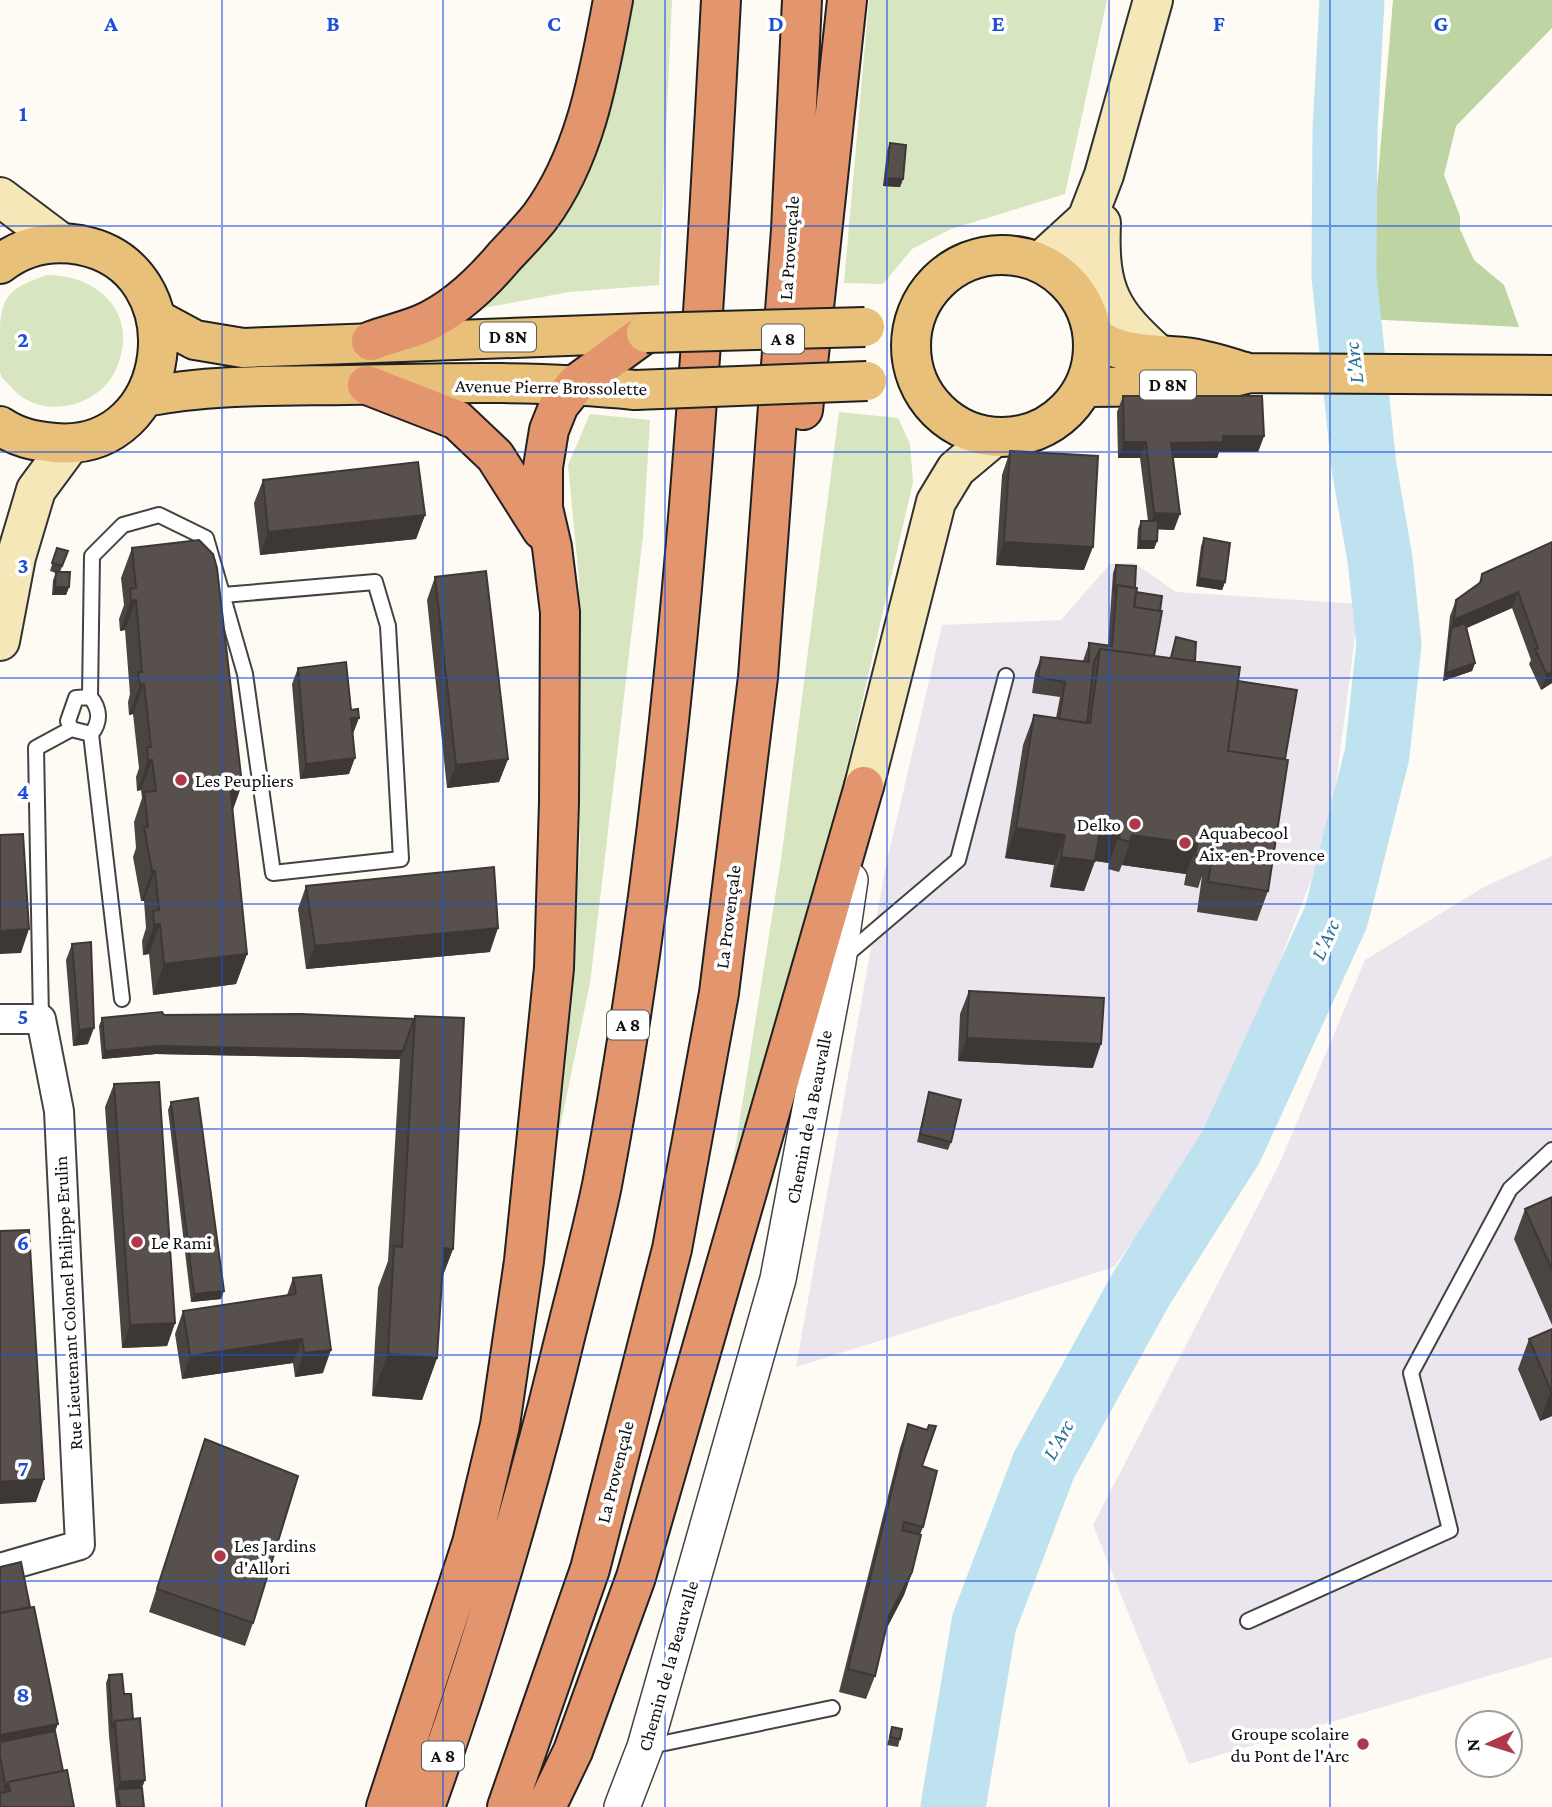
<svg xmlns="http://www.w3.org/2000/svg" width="1552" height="1807" font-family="'Crimson Pro',serif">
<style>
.industrial{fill:#ebe5ed}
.green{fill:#d7e5c0}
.forest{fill:#bed4a2}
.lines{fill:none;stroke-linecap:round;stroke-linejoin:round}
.river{stroke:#bee2ef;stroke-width:65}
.service-casing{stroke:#434343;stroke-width:18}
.minor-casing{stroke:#434343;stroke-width:32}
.tertiary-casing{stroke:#434343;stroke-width:38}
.secondary-casing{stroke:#323232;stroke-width:42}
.primary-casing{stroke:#212121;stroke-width:42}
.motorway-casing{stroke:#212121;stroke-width:42}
.service{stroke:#fff;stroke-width:14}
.minor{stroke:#fff;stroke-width:28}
.tertiary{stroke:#fff;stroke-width:35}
.secondary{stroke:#f5e7b7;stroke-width:38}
.primary{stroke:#e8c079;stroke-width:38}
.motorway{stroke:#e3956d;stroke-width:38}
.primary-bridge-casing{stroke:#212121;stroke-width:42;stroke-linecap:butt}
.primary-bridge{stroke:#e8c079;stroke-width:38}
.wall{fill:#4b4542}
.shaded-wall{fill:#3d3836}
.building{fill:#57504d;stroke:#3d3836;stroke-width:2}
.grid{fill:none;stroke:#1d4ed8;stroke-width:2;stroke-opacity:0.55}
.poi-dot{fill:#af384b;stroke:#fff;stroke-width:2.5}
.labels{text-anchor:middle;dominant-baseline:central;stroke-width:7;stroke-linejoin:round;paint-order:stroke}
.shield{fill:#fff;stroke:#585858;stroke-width:2}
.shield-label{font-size:18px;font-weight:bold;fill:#101010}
.street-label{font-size:19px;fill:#101010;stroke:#fff}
.poi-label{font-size:19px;fill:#101010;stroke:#fff;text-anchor:start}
.water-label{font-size:21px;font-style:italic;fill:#277093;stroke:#fff}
.grid-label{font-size:23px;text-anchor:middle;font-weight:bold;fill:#1d4ed8;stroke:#fff;stroke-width:7;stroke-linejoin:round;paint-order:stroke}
</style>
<rect width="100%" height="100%" fill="#fefaf4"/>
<!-- industrial -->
<path class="industrial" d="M 1134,563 L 1176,592 L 1359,604 L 1330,831 L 1216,1126 L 1114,1267 L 796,1367 L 885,870 L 942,625 L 1061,620 L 1110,564 Z
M 1552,856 L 1552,1657 L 1189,1764 L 1093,1525 L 1279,1165 L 1365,960 L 1484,887 Z"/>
<!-- green -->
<path class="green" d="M 628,0 L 672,0 L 659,285 L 569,292 L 478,309 L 541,242 Z
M 869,0 L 1107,0 L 1065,194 L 951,229 L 912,249 L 883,284 L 844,283 Z
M 47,275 C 100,275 140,315 116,369 C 100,407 42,421 13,389 C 9,384 1,379 0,372 C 0,361 0,346 0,335 C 0,295 10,288 47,275 Z
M 839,412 L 898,418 L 910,444 L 913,482 L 831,836 L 726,1206 L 781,860 Z
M 590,414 L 650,420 L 643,536 L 590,983 L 545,1200 L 565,1045 L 580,850 L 579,579 L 568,465 Z"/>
<!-- forest -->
<path class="forest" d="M 1393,0 L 1552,0 L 1552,28 L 1456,126 L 1444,175 L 1460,216 L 1460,229 L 1474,260 L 1504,285 L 1519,327 L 1366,319 Z"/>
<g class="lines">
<!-- river -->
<path class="river" d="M 953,1807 L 984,1623 L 1044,1465 L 1141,1289 L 1231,1147 L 1336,917 L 1377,755 L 1389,644 L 1380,559 L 1364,467 L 1344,276 L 1345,131 L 1352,0"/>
<!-- service casing -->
<g class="service-casing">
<path id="service" d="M 71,729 L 68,721 L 76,698 L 90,697 L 92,556 L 123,525 L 159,515 L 206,538 L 245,674 L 273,873 L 401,859 L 388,626 L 375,582 L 223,595
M 71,729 L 91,734 C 101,722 100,708 90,697
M 91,734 L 122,999
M 845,956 L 958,860 L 1006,676
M 41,1019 L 36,748 L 71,729
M 1248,1621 L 1450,1530 L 1411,1373 L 1510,1189 L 1552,1150
M 646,1747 L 832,1708"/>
</g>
<!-- minor casing -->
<g class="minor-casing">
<path id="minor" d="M 0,1019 L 41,1019 L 59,1111 L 80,1545 L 0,1568"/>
</g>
<!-- tertiary casing -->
<g class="tertiary-casing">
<path id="tertiary" d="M 622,1807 L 645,1747 L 778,1279 L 838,961 L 850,880"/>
</g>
<!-- secondary casing -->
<g class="secondary-casing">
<path id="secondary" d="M 0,197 L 60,242
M 1101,223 C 1098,292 1111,313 1161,357
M 1040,262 L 1087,219
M 1075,290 L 1087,219 L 1104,175 L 1153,0
M 0,641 L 16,557 L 36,490 L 70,444
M 864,786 L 936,502 L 956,469 L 993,438"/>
</g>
<!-- primary casing -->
<g class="primary-casing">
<path id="primary" d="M911 346a91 91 0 1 1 182 0a91 91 0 1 1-182 0Z
M 0,264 C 23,246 51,240 80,245 C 198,267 176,453 55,443 C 34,441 18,438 0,426
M 158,320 L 195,340 L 243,348 L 646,333
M 1094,336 C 1121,358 1159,353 1192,358 C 1210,361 1228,367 1245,372
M 1085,387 L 1196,386 L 1250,373 L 1552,375
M 145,397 C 212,384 279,386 347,385 C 443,383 539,380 635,390"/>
</g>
<!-- motorway casing -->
<g class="motorway-casing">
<path id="motorway" d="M 371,341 C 388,335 405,331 422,324 C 454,310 482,283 504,257 C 516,244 529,231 540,217 C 586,155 599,74 613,0
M 367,385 L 457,420 L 495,456 L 542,530
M 803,410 L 847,0
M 386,1807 L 472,1543 L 500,1425 L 524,1261 L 554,968 L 559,802 L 560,612 L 552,547 L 543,508 L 543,467 L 549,430 L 559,405 L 576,384 L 646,333
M 425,1807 C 481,1650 528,1491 567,1329 C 579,1281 592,1233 602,1185 C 676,794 700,397 721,0
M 507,1807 L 590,1569 L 672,1249 L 719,993 L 758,677 L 791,230 L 802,0
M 546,1807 L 573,1751 L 636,1577 L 864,786"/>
</g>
<!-- service -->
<use href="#service" class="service"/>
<!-- minor -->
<use href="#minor" class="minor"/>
<!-- tertiary -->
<use href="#tertiary" class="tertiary"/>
<!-- secondary -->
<use href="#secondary" class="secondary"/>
<!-- primary -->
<use href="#primary" class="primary"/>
<!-- motorway -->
<use href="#motorway" class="motorway"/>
<!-- primary-bridge casing -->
<g class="primary-bridge-casing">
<path id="primary-bridge" d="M 646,333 L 865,327
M 635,390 L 867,381"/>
</g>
<!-- primary-bridge -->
<use href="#primary-bridge" class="primary-bridge"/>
</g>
<!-- wall -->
<path class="wall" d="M 890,143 L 903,179 L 900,187 L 883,186 L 887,151 Z
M 1123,396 L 1264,436 L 1258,452 L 1219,452 L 1217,458 L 1173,458 L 1174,530 L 1158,529 L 1157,541 L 1154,549 L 1137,549 L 1138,529 L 1141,521 L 1148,521 L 1140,458 L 1118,458 L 1117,412 Z
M 1010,451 L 1084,570 L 996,565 L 1002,475 Z
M 263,480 L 425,515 L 416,539 L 260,555 L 254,503 Z
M 1204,538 L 1225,582 L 1222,590 L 1196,586 L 1201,546 Z
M 1552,542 L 1552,683 L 1541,690 L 1529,664 L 1531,660 L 1512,608 L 1467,628 L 1475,663 L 1472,671 L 1443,681 L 1450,616 L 1456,600 L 1478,585 L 1482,574 Z
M 57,548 L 68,551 L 60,572 L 69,587 L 66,595 L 52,595 L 53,580 L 56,573 L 50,571 Z
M 132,548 L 242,784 L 233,810 L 247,954 L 236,984 L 153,995 L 149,954 L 143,955 L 142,941 L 146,928 L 144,901 L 141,901 L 133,857 L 136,848 L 134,822 L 142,798 L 141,790 L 137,791 L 136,777 L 139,768 L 133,714 L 129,715 L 128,702 L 130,694 L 125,630 L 120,631 L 119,619 L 124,605 L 121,578 Z
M 1116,565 L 1135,588 L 1154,656 L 1170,658 L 1176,637 L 1195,661 L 1238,681 L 1285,759 L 1268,891 L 1257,921 L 1197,912 L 1202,876 L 1198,888 L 1184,885 L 1186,874 L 1122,865 L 1119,872 L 1108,869 L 1109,863 L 1095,861 L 1084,891 L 1050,887 L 1054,865 L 1005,858 L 1023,745 L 1034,715 L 1056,718 L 1060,697 L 1032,693 L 1035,673 L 1041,657 L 1083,661 L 1089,643 L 1108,646 L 1113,573 Z
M 435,577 L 508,759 L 499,782 L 447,788 L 427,600 Z
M 298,668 L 353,734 L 349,774 L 300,779 L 292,684 Z
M 306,886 L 490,952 L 306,969 L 298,909 Z
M 72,944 L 88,1044 L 73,1046 L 66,960 Z
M 969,991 L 1093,1068 L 958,1061 L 960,1014 Z
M 164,1015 L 414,1019 L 415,1016 L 453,1249 L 442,1278 L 437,1358 L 422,1400 L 372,1396 L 378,1288 L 388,1261 L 400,1059 L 156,1054 L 102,1059 L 99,1026 L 102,1018 Z
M 114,1084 L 175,1323 L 167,1346 L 122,1348 L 105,1107 Z
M 929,1092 L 951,1142 L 948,1150 L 917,1142 Z
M 171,1102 L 221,1299 L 191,1302 L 168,1110 Z
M 1552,1197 L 1552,1325 L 1514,1239 L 1525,1209 Z
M 293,1278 L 323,1373 L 295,1377 L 293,1363 L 182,1379 L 175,1334 L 183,1311 L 287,1295 Z
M 1552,1329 L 1552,1416 L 1540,1421 L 1518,1369 L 1529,1339 Z
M 908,1424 L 922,1466 L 923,1527 L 920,1535 L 912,1572 L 904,1595 L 886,1630 L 875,1676 L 866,1699 L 839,1692 L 900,1448 Z
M 205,1439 L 253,1623 L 245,1646 L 149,1612 Z
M 0,1567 L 55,1731 L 63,1771 L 0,1807 Z
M 109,1675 L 124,1694 L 133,1719 L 142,1788 L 144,1807 L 116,1807 L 109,1736 L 106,1683 Z
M 892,1727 L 900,1739 L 898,1747 L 887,1745 Z"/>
<!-- shaded-wall -->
<path class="shaded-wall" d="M 886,178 L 903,179 L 900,187 L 883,186 Z
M 1223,436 L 1264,436 L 1258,452 L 1219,452 L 1217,458 L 1166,458 L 1171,443 Z
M 1124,442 L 1146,442 L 1140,458 L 1118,458 Z
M 1154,513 L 1180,514 L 1174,530 L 1149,529 Z
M 425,515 L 416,539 L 260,555 L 268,532 Z
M 1140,541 L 1157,541 L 1154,549 L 1137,549 Z
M 1004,542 L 1093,547 L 1084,570 L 996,565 Z
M 1199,578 L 1225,582 L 1222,590 L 1196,586 Z
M 55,587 L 69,587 L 66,595 L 52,595 Z
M 1518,592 L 1512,608 L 1450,635 L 1451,628 L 1454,620 Z
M 136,600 L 125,630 L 120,631 L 131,601 Z
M 1475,663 L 1472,671 L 1443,681 L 1446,673 Z
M 1552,671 L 1552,683 L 1541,690 L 1547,675 Z
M 144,684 L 133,714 L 129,715 L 140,685 Z
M 351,718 L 359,718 L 353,734 L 346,734 Z
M 355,758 L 349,774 L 300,779 L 306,764 Z
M 508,759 L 499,782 L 447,788 L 456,765 Z
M 152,760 L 141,790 L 137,791 L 148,761 Z
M 242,784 L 231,814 L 230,785 Z
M 1016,828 L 1065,835 L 1054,865 L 1005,858 Z
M 1100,830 L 1120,833 L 1109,863 L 1089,860 Z
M 1132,835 L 1197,844 L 1186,874 L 1122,865 L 1130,842 Z
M 1061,857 L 1095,861 L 1084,891 L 1050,887 Z
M 152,871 L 155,871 L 144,901 L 141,901 Z
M 160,924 L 149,954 L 143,955 L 154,925 Z
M 498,928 L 490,952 L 306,969 L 315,946 Z
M 29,929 L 21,953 L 0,954 L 0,931 Z
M 247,954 L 236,984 L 153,995 L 164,964 Z
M 94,1028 L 88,1044 L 73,1046 L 79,1030 Z
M 967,1038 L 1101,1044 L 1093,1068 L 958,1061 Z
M 159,1046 L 403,1051 L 400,1059 L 156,1054 L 102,1059 L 105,1051 Z
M 444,1248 L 453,1249 L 437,1291 Z
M 224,1291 L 221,1299 L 191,1302 L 194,1294 Z
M 175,1323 L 167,1346 L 122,1348 L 130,1325 Z
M 302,1339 L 293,1363 L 182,1379 L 190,1356 Z
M 331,1350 L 323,1373 L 295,1377 L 304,1353 Z
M 388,1354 L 437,1358 L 422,1400 L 372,1396 Z
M 1551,1391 L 1552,1391 L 1552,1416 L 1540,1421 Z
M 44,1479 L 36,1502 L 0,1504 L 0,1482 Z
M 912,1572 L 904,1595 L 880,1640 L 889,1616 Z
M 58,1724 L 49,1747 L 0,1757 L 0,1735 Z
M 145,1780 L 139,1796 L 117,1789 L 120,1782 Z"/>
<!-- building -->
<path class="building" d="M 890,143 L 906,145 L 903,179 L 886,178 Z
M 1123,396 L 1262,396 L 1264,436 L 1223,436 L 1223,442 L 1171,443 L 1180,514 L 1154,513 L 1146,442 L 1124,442 Z
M 1010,451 L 1098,456 L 1093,547 L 1004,542 Z
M 418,462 L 425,515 L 268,532 L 263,480 Z
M 1141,521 L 1158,521 L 1157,541 L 1140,541 Z
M 1204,538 L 1230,543 L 1225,582 L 1199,578 Z
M 199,540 L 213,554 L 217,568 L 242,784 L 230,785 L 247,954 L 164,964 L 160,924 L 154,925 L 153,911 L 159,910 L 155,871 L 152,871 L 144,827 L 148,827 L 144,792 L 156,791 L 152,760 L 148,761 L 147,747 L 151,747 L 144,684 L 140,685 L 138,672 L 142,672 L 136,600 L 131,601 L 130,589 L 136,588 L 132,548 Z
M 1552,542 L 1552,671 L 1547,675 L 1535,649 L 1538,648 L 1518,592 L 1454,620 L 1456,600 L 1481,582 L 1482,574 Z
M 57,548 L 68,551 L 62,566 L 52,563 Z
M 1116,565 L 1136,566 L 1135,588 L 1117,585 L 1114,593 Z
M 486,571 L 508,759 L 456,765 L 435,577 Z
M 56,572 L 70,572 L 69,587 L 55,587 Z
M 1117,585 L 1137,588 L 1134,607 L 1162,611 L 1154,656 L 1100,649 L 1094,662 L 1087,723 L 1059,719 L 1065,682 L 1038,677 L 1041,657 L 1089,662 L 1089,643 L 1112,646 Z
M 1136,592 L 1162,596 L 1160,611 L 1134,607 Z
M 1465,623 L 1475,663 L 1446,673 L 1451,628 Z
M 1176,637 L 1196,642 L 1195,661 L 1171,658 Z
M 1100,649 L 1240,667 L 1228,751 L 1288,760 L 1268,891 L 1208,882 L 1214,846 L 1211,846 L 1209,858 L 1195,855 L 1197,844 L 1132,835 L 1130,842 L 1119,839 L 1120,833 L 1100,830 L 1095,861 L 1061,857 L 1065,835 L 1016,828 L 1034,715 L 1090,723 Z
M 346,662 L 351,710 L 358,709 L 359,718 L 351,718 L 355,758 L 306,764 L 298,668 Z
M 1238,681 L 1297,690 L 1285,759 L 1228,751 Z
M 23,834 L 29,929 L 0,931 L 0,835 Z
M 494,867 L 498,928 L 315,946 L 306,886 Z
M 91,942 L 94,1028 L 79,1030 L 72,944 Z
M 969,991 L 1104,998 L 1101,1044 L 967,1038 Z
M 162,1012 L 164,1015 L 301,1014 L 414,1019 L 403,1051 L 159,1046 L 105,1051 L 102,1018 Z
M 415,1016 L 464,1018 L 453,1249 L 444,1248 L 437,1358 L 388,1354 L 394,1246 L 402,1247 Z
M 159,1082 L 175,1323 L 130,1325 L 114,1084 Z
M 929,1092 L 961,1100 L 951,1142 L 920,1134 Z
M 198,1098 L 224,1291 L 194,1294 L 171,1102 Z
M 1552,1197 L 1552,1270 L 1525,1209 Z
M 29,1230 L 44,1479 L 0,1482 L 0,1231 Z
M 321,1275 L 331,1350 L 304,1353 L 302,1339 L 190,1356 L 183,1311 L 296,1294 L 293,1278 Z
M 1552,1329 L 1552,1391 L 1551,1391 L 1529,1339 Z
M 908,1424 L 927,1430 L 929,1425 L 936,1426 L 922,1466 L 937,1471 L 923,1527 L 904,1522 L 902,1530 L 921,1535 L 912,1572 L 889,1616 L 875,1676 L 848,1669 Z
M 205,1439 L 298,1476 L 253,1623 L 157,1589 Z
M 21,1562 L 30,1607 L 0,1613 L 0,1567 Z
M 34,1607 L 58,1724 L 0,1735 L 0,1613 Z
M 122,1674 L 124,1694 L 131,1694 L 133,1719 L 115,1721 L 112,1728 L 109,1675 Z
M 140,1718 L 145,1780 L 120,1782 L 115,1721 Z
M 892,1727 L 902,1729 L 900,1739 L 890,1737 Z
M 55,1731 L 63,1771 L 8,1782 L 6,1790 L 0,1756 L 0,1742 Z
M 67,1770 L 74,1807 L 0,1807 L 0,1793 L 10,1791 L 8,1782 Z
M 142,1788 L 144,1807 L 120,1807 L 117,1789 Z"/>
<!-- grid -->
<path class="grid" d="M 222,0 L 222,1807M 443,0 L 443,1807M 665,0 L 665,1807M 887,0 L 887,1807M 1109,0 L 1109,1807M 1330,0 L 1330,1807M 0,226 L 1552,226M 0,452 L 1552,452M 0,678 L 1552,678M 0,904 L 1552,904M 0,1129 L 1552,1129M 0,1355 L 1552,1355M 0,1581 L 1552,1581"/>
<!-- markers -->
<g class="poi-dot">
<circle cx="181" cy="780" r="7"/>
<circle cx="1135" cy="824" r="7"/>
<circle cx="1185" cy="843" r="7"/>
<circle cx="137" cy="1242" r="7"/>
<circle cx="220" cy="1556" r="7"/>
<circle cx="1363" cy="1744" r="7"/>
</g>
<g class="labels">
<!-- shield labels -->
<g class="shield">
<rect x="480" y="322.5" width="56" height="29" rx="5"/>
<rect x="762" y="324.5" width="42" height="29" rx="5"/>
<rect x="1140" y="370.5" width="56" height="29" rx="5"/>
<rect x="607" y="1010.5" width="42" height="29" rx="5"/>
<rect x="422" y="1741.5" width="42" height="29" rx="5"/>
</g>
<g class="shield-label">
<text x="508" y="337">D 8N</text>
<text x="783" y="339">A 8</text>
<text x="1168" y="385">D 8N</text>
<text x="628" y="1025">A 8</text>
<text x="443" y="1756">A 8</text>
</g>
<!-- street labels -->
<g class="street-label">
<text transform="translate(789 248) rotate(-86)">La Provençale</text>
<text transform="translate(551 387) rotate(1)">Avenue Pierre Brossolette</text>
<text transform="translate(728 917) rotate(-83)">La Provençale</text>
<text transform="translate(809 1117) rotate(-79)">Chemin de la Beauvalle</text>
<text transform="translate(68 1303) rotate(-93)">Rue Lieutenant Colonel Philippe Erulin</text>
<text transform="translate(615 1472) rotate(-76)">La Provençale</text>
<text transform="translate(668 1666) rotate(-74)">Chemin de la Beauvalle</text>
</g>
<!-- poi labels -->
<g class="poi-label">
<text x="195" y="780">Les Peupliers</text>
<text x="1121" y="824" text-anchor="end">Delko</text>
<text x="1199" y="832">Aquabecool<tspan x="1199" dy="22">Aix-en-Provence</tspan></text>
<text x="151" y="1242">Le Rami</text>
<text x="234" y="1545">Les Jardins<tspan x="234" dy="22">d'Allori</tspan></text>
<text x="1349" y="1733" text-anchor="end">Groupe scolaire<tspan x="1349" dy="22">du Pont de l'Arc</tspan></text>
</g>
<!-- water labels -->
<g class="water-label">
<text transform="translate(1354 363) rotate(-97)">L'Arc</text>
<text transform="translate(1325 940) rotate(-66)">L'Arc</text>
<text transform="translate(1058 1440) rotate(-61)">L'Arc</text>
</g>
</g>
<g class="grid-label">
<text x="111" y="31">A</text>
<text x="333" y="31">B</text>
<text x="554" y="31">C</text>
<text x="776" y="31">D</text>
<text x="998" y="31">E</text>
<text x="1219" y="31">F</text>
<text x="1441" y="31">G</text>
<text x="23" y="121">1</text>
<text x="23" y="347">2</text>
<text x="23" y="573">3</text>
<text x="23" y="799">4</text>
<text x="23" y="1024">5</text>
<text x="23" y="1250">6</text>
<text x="23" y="1476">7</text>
<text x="23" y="1702">8</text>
</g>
<!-- north arrow -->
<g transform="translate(1489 1744) rotate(266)"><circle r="33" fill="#ffffff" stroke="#9f9f9f" stroke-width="2"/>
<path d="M0-5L12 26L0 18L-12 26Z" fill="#af384b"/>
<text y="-10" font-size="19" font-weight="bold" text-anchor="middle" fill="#101010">N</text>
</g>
</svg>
